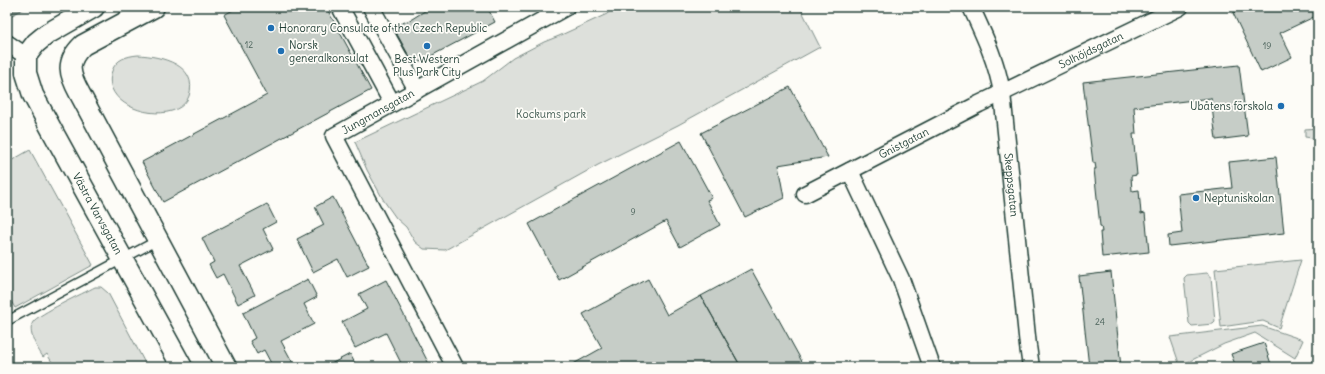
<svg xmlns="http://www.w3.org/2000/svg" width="1325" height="374" font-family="Delius,sans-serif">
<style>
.green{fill:#dde0db;stroke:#7e8e88}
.water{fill:#aeb8b1;stroke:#75877f}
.building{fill:#c6cdc7;stroke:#1f3d34}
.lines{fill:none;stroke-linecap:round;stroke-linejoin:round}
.service-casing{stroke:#1f3d34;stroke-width:11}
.minor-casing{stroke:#1f3d34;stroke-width:19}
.tertiary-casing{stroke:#1f3d34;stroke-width:23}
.service{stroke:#fdfcf7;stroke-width:8}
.minor{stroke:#fdfcf7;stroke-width:16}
.tertiary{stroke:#fdfcf7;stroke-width:20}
.poi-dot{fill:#1f6fb2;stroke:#fdfcf7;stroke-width:1.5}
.labels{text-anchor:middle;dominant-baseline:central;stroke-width:3.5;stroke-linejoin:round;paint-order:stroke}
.number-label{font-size:9px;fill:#496159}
.poi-label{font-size:11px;fill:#1f3d34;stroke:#fdfcf7;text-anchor:start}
.street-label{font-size:11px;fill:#1f3d34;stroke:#fdfcf7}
.park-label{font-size:11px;fill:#455e55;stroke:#fdfcf7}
</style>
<rect width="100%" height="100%" fill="#fdfcf7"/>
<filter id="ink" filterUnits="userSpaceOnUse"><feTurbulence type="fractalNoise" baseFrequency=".025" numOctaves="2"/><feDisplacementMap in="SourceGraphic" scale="8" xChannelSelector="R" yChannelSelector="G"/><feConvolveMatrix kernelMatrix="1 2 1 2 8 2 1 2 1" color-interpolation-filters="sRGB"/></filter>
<g filter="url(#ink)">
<!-- green -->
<path class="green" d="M 615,7 L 800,7 L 820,47 L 678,125 L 598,165 L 445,250 L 424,249 L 415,242 L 406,227 L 396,218 L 384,201 L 367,170 L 355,142 L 483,81 L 513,58 L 544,42 L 559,36 L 607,14 Z
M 138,55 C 161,56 199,65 189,96 C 177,129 98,110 112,71 C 116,59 127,56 138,55 Z
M 1318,128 L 1318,139 L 1305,137 L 1305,129 Z
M 30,150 L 93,265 L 15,308 L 7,294 L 7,163 Z
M 1301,260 L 1279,328 L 1263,321 L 1221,327 L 1215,269 Z
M 1207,273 L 1211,276 L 1215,322 L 1213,324 L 1192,326 L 1189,323 L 1184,278 L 1187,275 Z
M 95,287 L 101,287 L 108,293 L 147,367 L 55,367 L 47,354 L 43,357 C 37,348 27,332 33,322 C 38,314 84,293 95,287 Z
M 1262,326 L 1303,340 L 1295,358 L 1255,333 L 1224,344 L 1180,366 L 1170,337 Z"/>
<!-- water -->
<path class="water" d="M 7,7 L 27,7 L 7,18 Z"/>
<!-- building -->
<path class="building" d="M 238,7 L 326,7 L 371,90 L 163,202 L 142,162 L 267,95 L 224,15 Z
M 431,7 L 487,7 L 495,22 L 414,65 L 393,27 L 412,19 Z
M 1148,7 L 1170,7 L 1152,15 Z
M 1245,7 L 1318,7 L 1318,15 L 1280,33 L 1292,57 L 1261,72 L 1233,13 Z
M 1239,65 L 1248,136 L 1216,140 L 1211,98 L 1134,107 L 1136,134 L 1133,134 L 1137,175 L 1131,176 L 1132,191 L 1139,190 L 1141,214 L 1145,213 L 1149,252 L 1102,257 L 1100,232 L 1102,232 L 1101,226 L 1100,226 L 1094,169 L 1096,169 L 1095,163 L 1093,163 L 1083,82 Z
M 790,87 L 828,157 L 778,165 L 784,198 L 745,217 L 701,133 Z
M 681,141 L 712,198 L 707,200 L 720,225 L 680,247 L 666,221 L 559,280 L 529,224 Z
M 1276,157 L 1284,233 L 1169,246 L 1168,235 L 1182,233 L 1178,194 L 1232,188 L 1229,162 Z
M 333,197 L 369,266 L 347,277 L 338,259 L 313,272 L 297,239 L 324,225 L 315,207 Z
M 267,204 L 276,222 L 263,229 L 273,249 L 240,266 L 255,295 L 238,304 L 223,274 L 216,278 L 209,265 L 214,262 L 202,238 Z
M 751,269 L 805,367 L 741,367 L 701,296 Z
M 1111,272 L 1121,367 L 1089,367 L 1079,276 Z
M 308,279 L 317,297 L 304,304 L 314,324 L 281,341 L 295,367 L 273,367 L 264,350 L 257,354 L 250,341 L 255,338 L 243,313 Z
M 648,279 L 667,315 L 701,296 L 741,367 L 568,367 L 602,348 L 583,314 Z
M 386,280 L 430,366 L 429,367 L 403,367 L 386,333 L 355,348 L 342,322 L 367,309 L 359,294 Z
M 1264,343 L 1272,367 L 1236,367 L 1231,354 Z
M 350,354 L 357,367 L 325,367 Z"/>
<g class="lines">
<!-- service casing -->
<g class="service-casing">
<path id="service" d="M 7,321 L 158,240"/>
</g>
<!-- minor casing -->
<g class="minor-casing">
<g id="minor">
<path d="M 340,7 L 392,103"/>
<path d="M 371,7 L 417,90"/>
<path id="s1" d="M 971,7 C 984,35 997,62 1002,93 L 1028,346 L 1031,367"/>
<path d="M 7,43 L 26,56"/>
<path d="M 850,171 L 901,279 L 932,367"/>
<path id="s2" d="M 805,194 L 979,104 L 1180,7"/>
<path id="s3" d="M 455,367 L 334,136 L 566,7"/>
</g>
</g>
<!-- tertiary casing -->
<g class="tertiary-casing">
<g id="tertiary">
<path id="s4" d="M 94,7 L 47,34 L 36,43 L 26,56 L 26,73 L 33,95 L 54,134 L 182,367"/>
<path d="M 154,7 L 83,45 C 65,62 69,74 80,94 L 226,367"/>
</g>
</g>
<!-- service -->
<use href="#service" class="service"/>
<!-- minor -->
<use href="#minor" class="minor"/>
<!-- tertiary -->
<use href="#tertiary" class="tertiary"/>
</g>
</g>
<!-- markers -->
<g class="poi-dot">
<circle cx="271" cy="28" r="4"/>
<circle cx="427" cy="46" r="4"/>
<circle cx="281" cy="51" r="4"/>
<circle cx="1281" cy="106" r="4"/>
<circle cx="1196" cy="198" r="4"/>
</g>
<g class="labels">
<!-- number labels -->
<g class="number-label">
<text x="249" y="44">12</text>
<text x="1267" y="45">19</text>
<text x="633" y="211">9</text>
<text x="1100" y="321">24</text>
</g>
<!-- poi labels -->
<g class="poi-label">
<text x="279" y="28">Honorary Consulate of the Czech Republic</text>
<text x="289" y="45">Norsk<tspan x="289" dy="13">generalkonsulat</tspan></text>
<text x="427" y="59" text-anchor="middle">Best Western<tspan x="427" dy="13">Plus Park City</tspan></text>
<text x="1273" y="106" text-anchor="end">Ubåtens förskola</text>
<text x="1204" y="198">Neptuniskolan</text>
</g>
<!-- street labels -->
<g class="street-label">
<text stroke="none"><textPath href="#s2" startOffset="320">Solhöjdsgatan</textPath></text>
<text stroke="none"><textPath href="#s3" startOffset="311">Jungmansgatan</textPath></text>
<text stroke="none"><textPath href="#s2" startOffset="111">Gnistgatan</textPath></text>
<text stroke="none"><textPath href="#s1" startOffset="184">Skeppsgatan</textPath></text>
<text stroke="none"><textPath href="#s4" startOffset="260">Västra Varvsgatan</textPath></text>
</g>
<!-- park labels -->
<g class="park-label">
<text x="551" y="114">Kockums park</text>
</g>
</g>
<!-- margin -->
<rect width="1325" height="374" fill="none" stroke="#fdfcf7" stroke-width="24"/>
<rect x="12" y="12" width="1301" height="350" fill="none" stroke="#1f3d34" stroke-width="1.5" filter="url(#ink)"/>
</svg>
